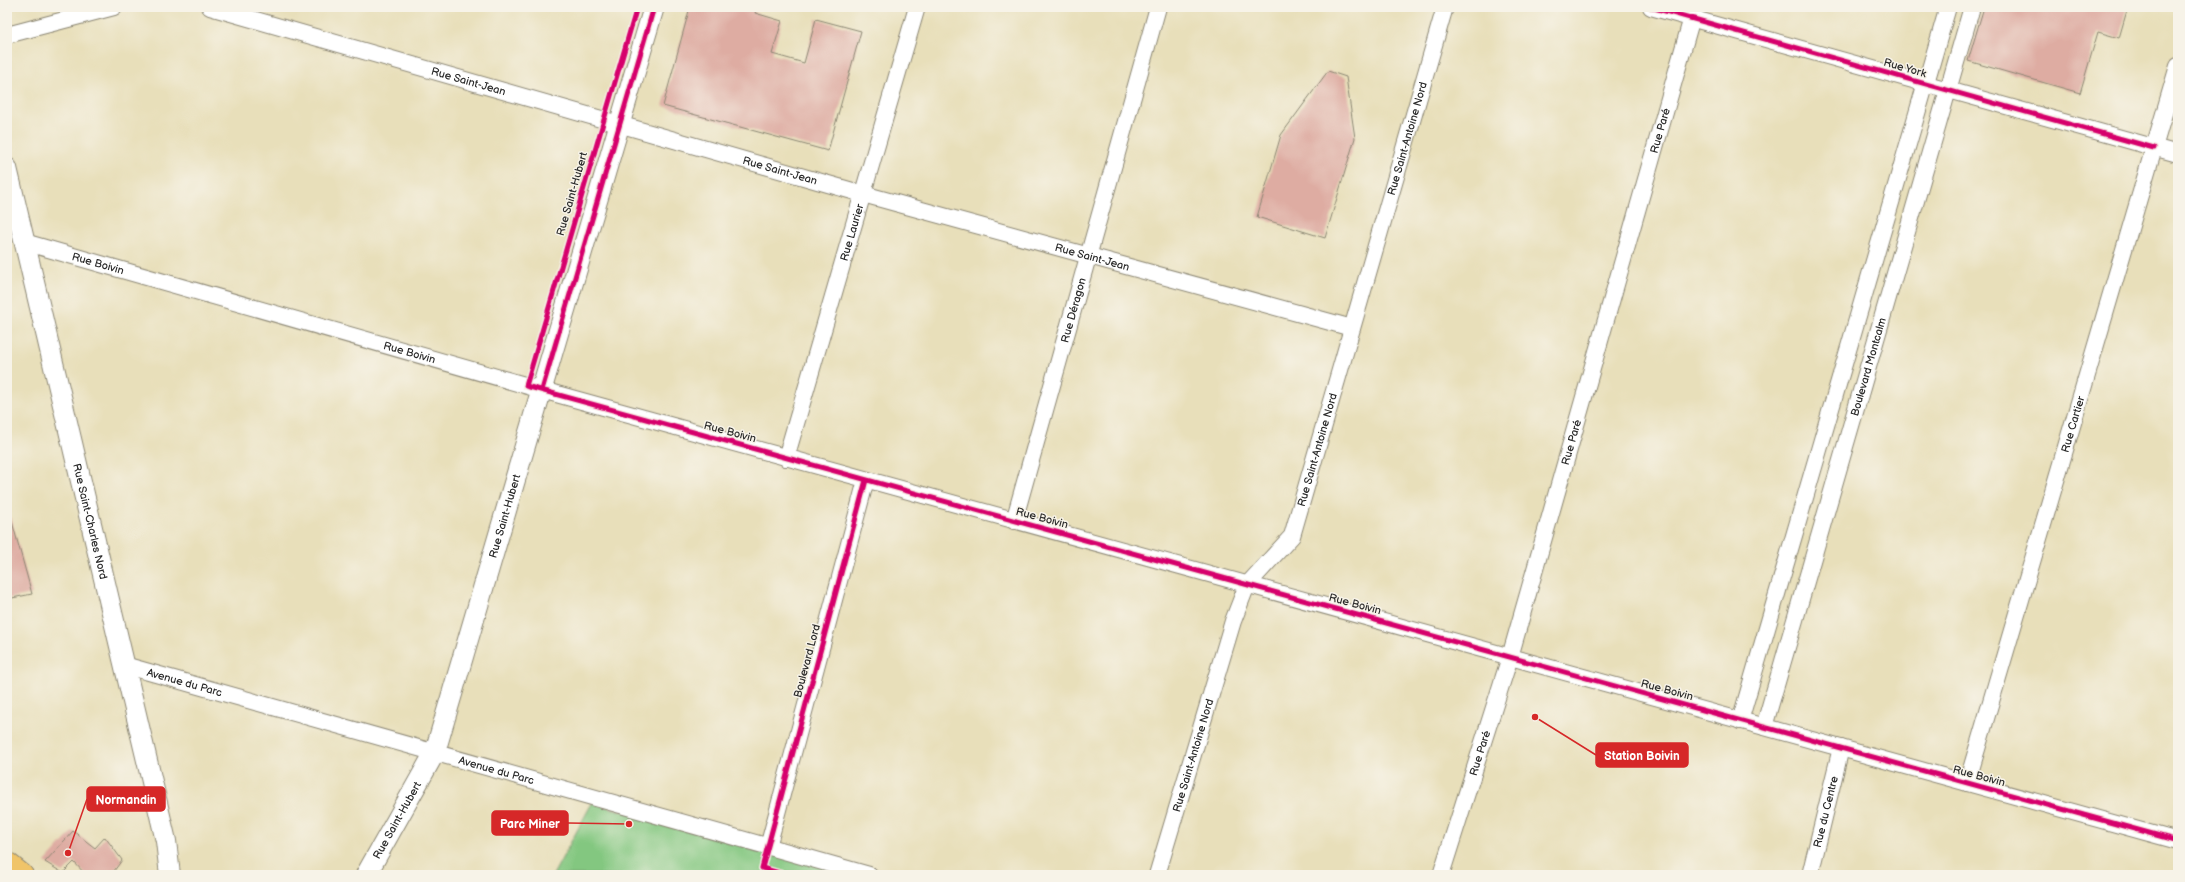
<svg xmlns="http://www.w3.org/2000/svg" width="2185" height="882" font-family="'Balsamiq Sans',sans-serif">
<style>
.green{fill:#83c780;stroke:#577956}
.building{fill:#deaca2}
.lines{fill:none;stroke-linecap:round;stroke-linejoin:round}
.minor-casing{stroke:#8a8572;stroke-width:18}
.tertiary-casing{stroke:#8a8572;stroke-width:22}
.primary-casing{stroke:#8a8572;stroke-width:24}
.minor{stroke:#fff;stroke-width:16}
.tertiary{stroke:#fff;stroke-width:20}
.primary{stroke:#f0c469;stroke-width:22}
.cycleway-casing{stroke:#f7f3e8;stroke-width:8}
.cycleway{stroke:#d6006c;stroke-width:5}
.labels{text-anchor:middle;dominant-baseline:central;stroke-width:3;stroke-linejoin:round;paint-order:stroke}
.street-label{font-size:11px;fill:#2b2b2b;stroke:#f7f3e8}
.leader{fill:none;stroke:#d62828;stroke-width:1.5}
.callout-dot{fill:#d62828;stroke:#f7f3e8;stroke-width:1.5}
.callout{fill:#d62828;stroke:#d62828;stroke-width:1.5}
.callout-label{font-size:12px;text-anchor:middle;font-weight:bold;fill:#fff}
</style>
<rect width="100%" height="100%" fill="#f7f3e8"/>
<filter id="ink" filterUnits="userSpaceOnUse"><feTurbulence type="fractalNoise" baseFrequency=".025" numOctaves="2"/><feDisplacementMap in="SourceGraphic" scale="8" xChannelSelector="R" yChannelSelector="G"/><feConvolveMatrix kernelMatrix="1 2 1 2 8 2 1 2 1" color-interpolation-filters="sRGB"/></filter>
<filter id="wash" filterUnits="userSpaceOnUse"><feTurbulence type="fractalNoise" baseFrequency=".012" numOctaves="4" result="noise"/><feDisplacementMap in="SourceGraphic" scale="16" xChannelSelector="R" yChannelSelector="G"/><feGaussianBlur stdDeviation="0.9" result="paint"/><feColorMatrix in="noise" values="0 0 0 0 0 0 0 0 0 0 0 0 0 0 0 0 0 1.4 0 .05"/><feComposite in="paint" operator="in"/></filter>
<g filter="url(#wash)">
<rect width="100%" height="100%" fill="#e8dfba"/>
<!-- green -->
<path class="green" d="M 592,803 L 826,867 L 822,875 L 553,875 Z"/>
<g id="blocks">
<!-- building -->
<path class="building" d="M 690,7 L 757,7 L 755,13 L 782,21 L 772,54 L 804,63 L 816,19 L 861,31 L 828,151 L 663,106 Z
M 1984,7 L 2128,7 L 2119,38 L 2098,32 L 2080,93 L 1968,61 Z
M 1328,71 L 1346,77 L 1355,138 L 1325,238 L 1257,217 L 1281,135 Z
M 7,518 L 11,518 L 32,594 L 7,599 Z
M 73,831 L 95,848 L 105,837 L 122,860 L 111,875 L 86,875 L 74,862 L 63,873 L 45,862 Z"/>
</g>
</g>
<g filter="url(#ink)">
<use href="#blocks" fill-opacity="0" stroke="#8a8572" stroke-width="1"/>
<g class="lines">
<!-- minor casing -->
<g class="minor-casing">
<g id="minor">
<path id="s1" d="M 210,7 L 863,194 L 1352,328"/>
<path d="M 1651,7 L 2178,154"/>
<path d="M 7,35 L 114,7"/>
<path id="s2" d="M 24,242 L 542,390 L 2178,841"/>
<path id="s3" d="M 786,458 L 917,7"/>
<path id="s4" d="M 1014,521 L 1158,7"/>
<path id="s5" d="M 124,665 L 869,875"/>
<path d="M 1740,721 L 1948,7"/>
<path id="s6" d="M 1764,727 L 1972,7"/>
<path id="s7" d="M 1967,783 L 2178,66"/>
<path d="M 768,847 L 866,480"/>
<path id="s8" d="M 1157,875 L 1233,621 L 1247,585 L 1292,536 L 1445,7"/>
<path id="s9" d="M 1441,875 L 1510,657 L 1695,7"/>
<path id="s10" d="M 1810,875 L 1841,748"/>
</g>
</g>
<!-- tertiary casing -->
<g class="tertiary-casing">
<g id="tertiary">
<path id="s11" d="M 7,168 L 166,841 L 170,875"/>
<path id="s12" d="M 366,875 L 435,752 L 654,7"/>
</g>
</g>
<!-- primary casing -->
<g class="primary-casing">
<path id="primary" d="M 7,863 L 22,875"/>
</g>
<!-- minor -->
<use href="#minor" class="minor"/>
<!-- tertiary -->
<use href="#tertiary" class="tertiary"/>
<!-- primary -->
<use href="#primary" class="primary"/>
<!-- cycleway casing -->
<g class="cycleway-casing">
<path id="cycleway" d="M 637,7 L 526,386 L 2178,841
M 1651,7 L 2154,148
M 542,390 L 654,7
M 786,875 L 762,868 L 866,480"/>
</g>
<!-- cycleway -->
<use href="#cycleway" class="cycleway"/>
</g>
</g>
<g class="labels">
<!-- street labels -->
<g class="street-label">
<text transform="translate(1905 68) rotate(16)">Rue York</text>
<text stroke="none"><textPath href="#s1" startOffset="269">Rue Saint-Jean</textPath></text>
<text stroke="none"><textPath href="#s9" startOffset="776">Rue Paré</textPath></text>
<text stroke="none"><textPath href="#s8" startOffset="784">Rue Saint-Antoine Nord</textPath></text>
<text stroke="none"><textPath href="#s1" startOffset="593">Rue Saint-Jean</textPath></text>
<text transform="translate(572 194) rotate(-74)">Rue Saint-Hubert</text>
<text stroke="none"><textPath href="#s3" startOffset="235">Rue Laurier</textPath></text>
<text stroke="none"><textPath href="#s1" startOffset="917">Rue Saint-Jean</textPath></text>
<text stroke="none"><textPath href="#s2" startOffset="77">Rue Boivin</textPath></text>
<text stroke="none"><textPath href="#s4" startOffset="219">Rue Déragon</textPath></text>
<text stroke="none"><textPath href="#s2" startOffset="401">Rue Boivin</textPath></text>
<text stroke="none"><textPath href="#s6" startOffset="375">Boulevard Montcalm</textPath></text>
<text stroke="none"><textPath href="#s7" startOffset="374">Rue Cartier</textPath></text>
<text transform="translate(730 432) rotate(15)">Rue Boivin</text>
<text stroke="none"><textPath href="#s9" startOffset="452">Rue Paré</textPath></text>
<text stroke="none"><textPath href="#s8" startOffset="460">Rue Saint-Antoine Nord</textPath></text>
<text stroke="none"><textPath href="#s12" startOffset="387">Rue Saint-Hubert</textPath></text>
<text transform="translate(1042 518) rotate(15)">Rue Boivin</text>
<text stroke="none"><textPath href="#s11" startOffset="363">Rue Saint-Charles Nord</textPath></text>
<text transform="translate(1355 604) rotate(15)">Rue Boivin</text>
<text transform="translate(807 661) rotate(-75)">Boulevard Lord</text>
<text stroke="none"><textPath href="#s5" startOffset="63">Avenue du Parc</textPath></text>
<text transform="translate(1667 690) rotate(15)">Rue Boivin</text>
<text stroke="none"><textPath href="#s9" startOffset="128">Rue Paré</textPath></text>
<text stroke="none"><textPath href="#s8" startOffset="125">Rue Saint-Antoine Nord</textPath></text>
<text stroke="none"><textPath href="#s5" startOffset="387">Avenue du Parc</textPath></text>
<text transform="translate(1979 776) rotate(15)">Rue Boivin</text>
<text stroke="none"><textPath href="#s10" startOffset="65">Rue du Centre</textPath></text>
<text stroke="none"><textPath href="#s12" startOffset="63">Rue Saint-Hubert</textPath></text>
</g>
</g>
<!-- callouts -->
<path class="leader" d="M1535 717L1596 755M68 853L87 799M629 824L568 823"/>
<g class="callout-dot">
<circle cx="1535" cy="717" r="4"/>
<circle cx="68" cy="853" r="4"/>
<circle cx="629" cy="824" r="4"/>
</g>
<g class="callout">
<rect x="1596" y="743" width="92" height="24" rx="4"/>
<rect x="87" y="787" width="78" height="24" rx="4"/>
<rect x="492" y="811" width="76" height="24" rx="4"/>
</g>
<g class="callout-label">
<text x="1642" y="760">Station Boivin</text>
<text x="126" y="804">Normandin</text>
<text x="530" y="828">Parc Miner</text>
</g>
<!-- margin -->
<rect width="2185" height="882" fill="none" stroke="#f7f3e8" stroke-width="24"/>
</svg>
